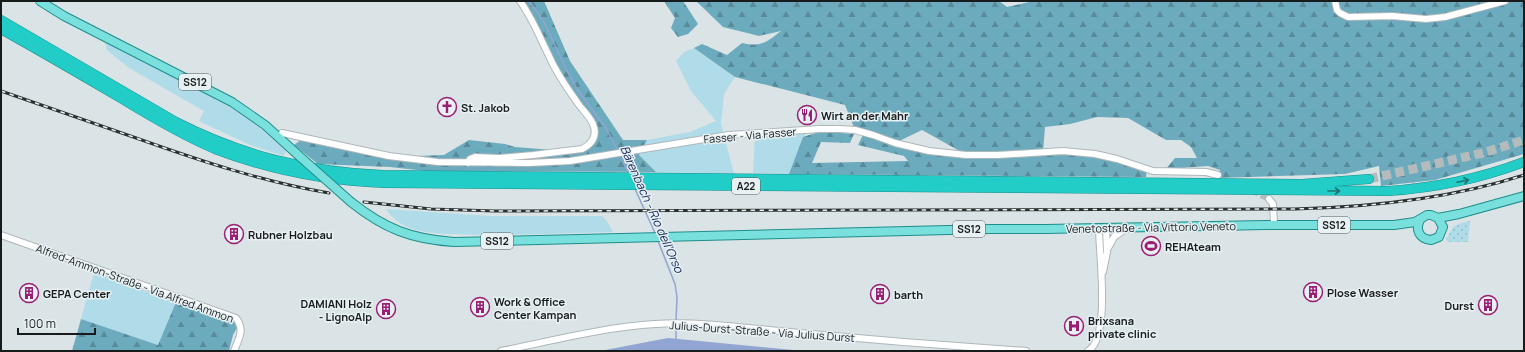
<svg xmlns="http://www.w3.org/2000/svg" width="1525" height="352" font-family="Manrope,sans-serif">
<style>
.green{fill:#b0dce9}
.forest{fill:url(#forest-firs);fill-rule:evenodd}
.park{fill:url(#park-dots)}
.water{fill:#92a4d2}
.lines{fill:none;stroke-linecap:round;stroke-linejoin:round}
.stream{stroke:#92a4d2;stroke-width:1.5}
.minor-tunnel{stroke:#b3bbbd;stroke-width:6;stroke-dasharray:6 3;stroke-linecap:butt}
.highway-tunnel{stroke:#b3bbbd;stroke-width:9;stroke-dasharray:9 4.5;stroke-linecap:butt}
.minor-casing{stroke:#afb7ba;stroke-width:8}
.major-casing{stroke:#1e8e8b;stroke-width:10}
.highway-casing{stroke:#1e8e8b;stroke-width:10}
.minor{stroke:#fff;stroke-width:6}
.major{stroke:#7ae0dd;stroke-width:8}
.highway{stroke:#22ccc7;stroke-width:9}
.rail-casing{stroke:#2c3031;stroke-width:3}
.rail{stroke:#e7f0f3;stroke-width:1.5;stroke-dasharray:4.5;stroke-linecap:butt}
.major-bridge-casing{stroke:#1e8e8b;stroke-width:10;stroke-linecap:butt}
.major-bridge{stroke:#7ae0dd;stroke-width:8}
.oneway{stroke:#1d7472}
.labels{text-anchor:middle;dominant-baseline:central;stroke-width:3;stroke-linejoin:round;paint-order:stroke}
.shield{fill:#e7f0f3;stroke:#565b5c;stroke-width:1}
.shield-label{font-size:10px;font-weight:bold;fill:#181b1c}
.poi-label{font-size:11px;font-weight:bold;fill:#181b1c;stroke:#e7f0f3;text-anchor:start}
.street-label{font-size:11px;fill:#181b1c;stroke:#e7f0f3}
.water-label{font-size:12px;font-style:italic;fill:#16255c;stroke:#e7f0f3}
</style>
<defs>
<pattern id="forest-firs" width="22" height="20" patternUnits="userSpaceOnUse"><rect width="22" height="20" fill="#6cabbd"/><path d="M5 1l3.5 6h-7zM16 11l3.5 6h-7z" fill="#588a99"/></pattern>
<pattern id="park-dots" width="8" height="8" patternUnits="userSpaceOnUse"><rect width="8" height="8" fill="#b0dce9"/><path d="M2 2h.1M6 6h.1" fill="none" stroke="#97bcc7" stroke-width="1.8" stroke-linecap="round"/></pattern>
</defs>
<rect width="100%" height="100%" fill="#dae3e5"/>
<!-- green -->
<path class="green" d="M 105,42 L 119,47 L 231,107 L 260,128 L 286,151 L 284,156 L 250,145 L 199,121 L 204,111 L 129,68 L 107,50 Z
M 694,48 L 735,77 L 724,94 L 721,124 L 734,174 L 656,172 L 639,155 L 647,140 L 690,132 L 716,121 L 691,91 L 676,61 L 684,52 Z
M 807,131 L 789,174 L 753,173 L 755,134 Z
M 386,209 L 489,216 L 602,216 L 606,220 L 613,232 C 569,233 525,235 481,235 C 461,234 440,235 421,231 C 406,228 394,221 386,209 Z
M 94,273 L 176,302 L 158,345 L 81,319 Z"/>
<!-- forest -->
<path class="forest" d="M 520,1 L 544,1 L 570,61 L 623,140 L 647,140 L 639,155 L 656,172 L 426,171 L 390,167 L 318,164 L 294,145 L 302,139 L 354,151 L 416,156 L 444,155 L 469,140 L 505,144 L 515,147 L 565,151 L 588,146 L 594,128 L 578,103 Z
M 664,1 L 683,1 L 698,24 L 688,34 L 678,37 L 671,28 L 675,18 Z
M 696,1 L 999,1 L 1007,7 L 1034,1 L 1524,1 L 1524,154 L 1435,180 L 1381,186 L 1379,166 L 1345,174 L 1217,178 L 1220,170 L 1208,166 L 1166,169 L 1175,158 L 1197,158 L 1191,147 L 1181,140 L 1166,140 L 1128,118 L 1097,117 L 1070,124 L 1045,127 L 1043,152 L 1095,154 L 1147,169 L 1146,177 L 789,174 L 803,137 L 821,131 L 854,134 L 850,143 L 821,142 L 812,163 L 908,161 L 904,156 L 858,145 L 863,135 L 855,130 L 845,105 L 735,77 L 694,48 L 702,44 L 727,55 L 742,43 C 761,47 766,43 781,31 L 759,36 L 723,27 ZM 922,130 L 965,154 L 895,143 Z
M 176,302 L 234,322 L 237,328 L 233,335 L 229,351 L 72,351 L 81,319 L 158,345 Z"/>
<!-- park -->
<path class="park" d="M 1470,220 L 1468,242 L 1448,242 L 1446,239 L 1454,226 Z"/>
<!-- water -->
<path class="water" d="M 668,338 L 804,351 L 600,351 Z"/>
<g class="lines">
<!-- stream -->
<path class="stream" d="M 529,1 L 544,22 L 566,69 L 577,89 L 606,128 L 618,151
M 620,154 L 629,175
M 635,189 L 655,233
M 658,241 L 675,284 L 677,297 L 676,321
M 676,339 L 676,325"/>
<!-- minor-tunnel -->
<path class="minor-tunnel" d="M 1253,191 L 1269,199"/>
<!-- highway-tunnel -->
<path class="highway-tunnel" d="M 1369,179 L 1483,153 L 1524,140"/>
<!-- minor casing -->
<g class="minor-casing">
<path id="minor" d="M 1335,1 L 1337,10 L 1340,13 L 1348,17 L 1392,16 L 1426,19 L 1445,17 L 1505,1
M 279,137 L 282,133 L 389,156 L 438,162 L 529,163 L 570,161 L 729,135 L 820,129 L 840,129 L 855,130 L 873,135 L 895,143 L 929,151 L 966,155 L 998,155 L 1063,151 L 1095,154 L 1117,159 L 1153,171 L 1206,172 L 1218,175
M 468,163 L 470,159 L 475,157 L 499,158 L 533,155 L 582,149 C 590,145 597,138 594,127 C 592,118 582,110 577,102 C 567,88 557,74 550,58 C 540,38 533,19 520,1
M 1269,199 L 1273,204 L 1274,225
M 1,235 L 236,318 C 245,330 239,338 234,351
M 1108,248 L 1114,237 L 1128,227
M 1103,272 L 1107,252 L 1106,228
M 501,351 C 552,341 604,327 655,324 C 703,321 752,329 800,333 C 875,340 950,346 1026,351
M 1088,351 C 1111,337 1099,254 1099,228"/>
</g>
<!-- major casing -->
<g class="major-casing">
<path id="major" d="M 40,1 L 64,16 L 232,102 L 265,125 L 297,154
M 351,202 C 385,229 411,239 454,242 L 991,229 L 1045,229 L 1266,225 L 1394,225 L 1415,222 L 1427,215 L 1431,215 L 1438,218 L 1443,227 L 1439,237 L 1431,240 C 1419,239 1415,229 1420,220
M 1438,218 L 1459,214 L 1524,196"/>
</g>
<!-- highway casing -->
<g class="highway-casing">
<path id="highway" d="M 1,20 L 176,122 C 243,156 307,172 383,175 L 1302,184 L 1369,179
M 1,29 C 40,51 80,74 119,97 C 150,116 182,135 215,149 C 270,170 326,181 384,183 L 1388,191 C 1435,188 1479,179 1524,162"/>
</g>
<!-- minor -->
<use href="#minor" class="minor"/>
<!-- major -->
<use href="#major" class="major"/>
<!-- highway -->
<use href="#highway" class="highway"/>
<!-- rail casing -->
<g class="rail-casing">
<path id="rail" d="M 1,91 C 47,107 93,123 139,139 C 201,161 264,182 329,193
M 364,202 L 431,209 L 495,211 L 1295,209 C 1372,207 1450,199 1524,175"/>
</g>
<!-- rail -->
<use href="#rail" class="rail"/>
<!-- major-bridge casing -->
<g class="major-bridge-casing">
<path id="major-bridge" d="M 297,154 L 351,202"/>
</g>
<!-- major-bridge -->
<use href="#major-bridge" class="major-bridge"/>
</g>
<!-- one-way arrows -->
<defs><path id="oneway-shaft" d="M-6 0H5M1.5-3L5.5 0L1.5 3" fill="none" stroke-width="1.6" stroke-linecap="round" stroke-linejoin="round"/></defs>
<g class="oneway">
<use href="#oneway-shaft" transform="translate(1463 181) rotate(-12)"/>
<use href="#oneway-shaft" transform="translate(1334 191)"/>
</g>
<!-- icons -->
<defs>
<g id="church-ring" transform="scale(1)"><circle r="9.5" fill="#e7f0f3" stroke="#9b1e74" stroke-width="1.5"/><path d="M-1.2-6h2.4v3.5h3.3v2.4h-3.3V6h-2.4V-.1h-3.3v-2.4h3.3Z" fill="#9b1e74"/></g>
<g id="restaurant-ring" transform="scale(1)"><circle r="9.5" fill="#e7f0f3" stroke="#9b1e74" stroke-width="1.5"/><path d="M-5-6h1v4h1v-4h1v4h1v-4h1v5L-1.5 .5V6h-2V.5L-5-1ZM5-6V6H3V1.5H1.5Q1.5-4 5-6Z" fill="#9b1e74"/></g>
<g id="building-ring" transform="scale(1)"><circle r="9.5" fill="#e7f0f3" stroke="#9b1e74" stroke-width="1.5"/><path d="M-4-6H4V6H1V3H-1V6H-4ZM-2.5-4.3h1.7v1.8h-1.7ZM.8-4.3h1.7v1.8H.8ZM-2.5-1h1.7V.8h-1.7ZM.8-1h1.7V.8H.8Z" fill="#9b1e74"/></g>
<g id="stadium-ring" transform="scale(1)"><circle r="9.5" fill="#e7f0f3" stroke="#9b1e74" stroke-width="1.5"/><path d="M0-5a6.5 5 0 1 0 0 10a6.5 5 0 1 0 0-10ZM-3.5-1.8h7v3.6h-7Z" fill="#9b1e74"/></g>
<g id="hospital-ring" transform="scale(1)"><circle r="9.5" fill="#e7f0f3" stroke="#9b1e74" stroke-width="1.5"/><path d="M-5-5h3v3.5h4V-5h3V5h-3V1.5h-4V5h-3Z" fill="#9b1e74"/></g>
</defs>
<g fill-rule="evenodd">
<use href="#church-ring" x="447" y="107"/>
<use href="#restaurant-ring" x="807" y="115"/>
<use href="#building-ring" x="234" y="234"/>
<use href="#stadium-ring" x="1151" y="246"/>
<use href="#building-ring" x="1313" y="292"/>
<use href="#building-ring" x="29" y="293"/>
<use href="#building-ring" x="880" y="294"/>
<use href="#building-ring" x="1488" y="305"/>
<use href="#building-ring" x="480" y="307"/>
<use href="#building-ring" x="386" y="309"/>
<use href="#hospital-ring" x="1074" y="326"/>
</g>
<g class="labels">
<!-- shield labels -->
<g class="shield">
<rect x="179" y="74" width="32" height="16" rx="3"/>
<rect x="732" y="178" width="28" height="16" rx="3"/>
<rect x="1318" y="217" width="32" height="16" rx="3"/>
<rect x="953" y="221" width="32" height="16" rx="3"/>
<rect x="481" y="233" width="32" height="16" rx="3"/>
</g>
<g class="shield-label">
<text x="195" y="82">SS12</text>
<text x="746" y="186">A22</text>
<text x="1334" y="225">SS12</text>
<text x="969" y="229">SS12</text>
<text x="497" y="241">SS12</text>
</g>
<!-- poi labels -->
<g class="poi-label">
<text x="461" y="107">St. Jakob</text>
<text x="821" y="115">Wirt an der Mahr</text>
<text x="248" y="234">Rubner Holzbau</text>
<text x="1165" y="246">REHAteam</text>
<text x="1327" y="292">Plose Wasser</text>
<text x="43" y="293">GEPA Center</text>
<text x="894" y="294">barth</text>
<text x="494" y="301">Work &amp; Office<tspan x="494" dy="13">Center Kampan</tspan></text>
<text x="372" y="303" text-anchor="end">DAMIANI Holz<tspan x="372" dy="13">- LignoAlp</tspan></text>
<text x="1474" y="305" text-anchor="end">Durst</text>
<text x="1088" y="320">Brixsana<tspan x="1088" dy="13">private clinic</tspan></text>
</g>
<!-- street labels -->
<g class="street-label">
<text transform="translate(750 135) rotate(-5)">Fasser - Via Fasser</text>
<text transform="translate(1151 227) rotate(-1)">Venetostraße - Via Vittorio Veneto</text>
<text transform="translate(135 283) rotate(20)">Alfred-Ammon-Straße - Via Alfred Ammon</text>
<text transform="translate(762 331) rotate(4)">Julius-Durst-Straße - Via Julius Durst</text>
</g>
<!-- water labels -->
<g class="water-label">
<text transform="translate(652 209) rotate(66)">Bärenbach - Rio dell’Orso</text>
</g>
</g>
<!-- border -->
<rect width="1525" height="352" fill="none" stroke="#181b1c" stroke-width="4"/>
<!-- scale -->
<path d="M18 328v6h77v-6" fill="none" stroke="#181b1c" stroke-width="2"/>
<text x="24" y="328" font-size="12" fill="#181b1c" stroke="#e7f0f3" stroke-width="3" paint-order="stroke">100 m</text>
</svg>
